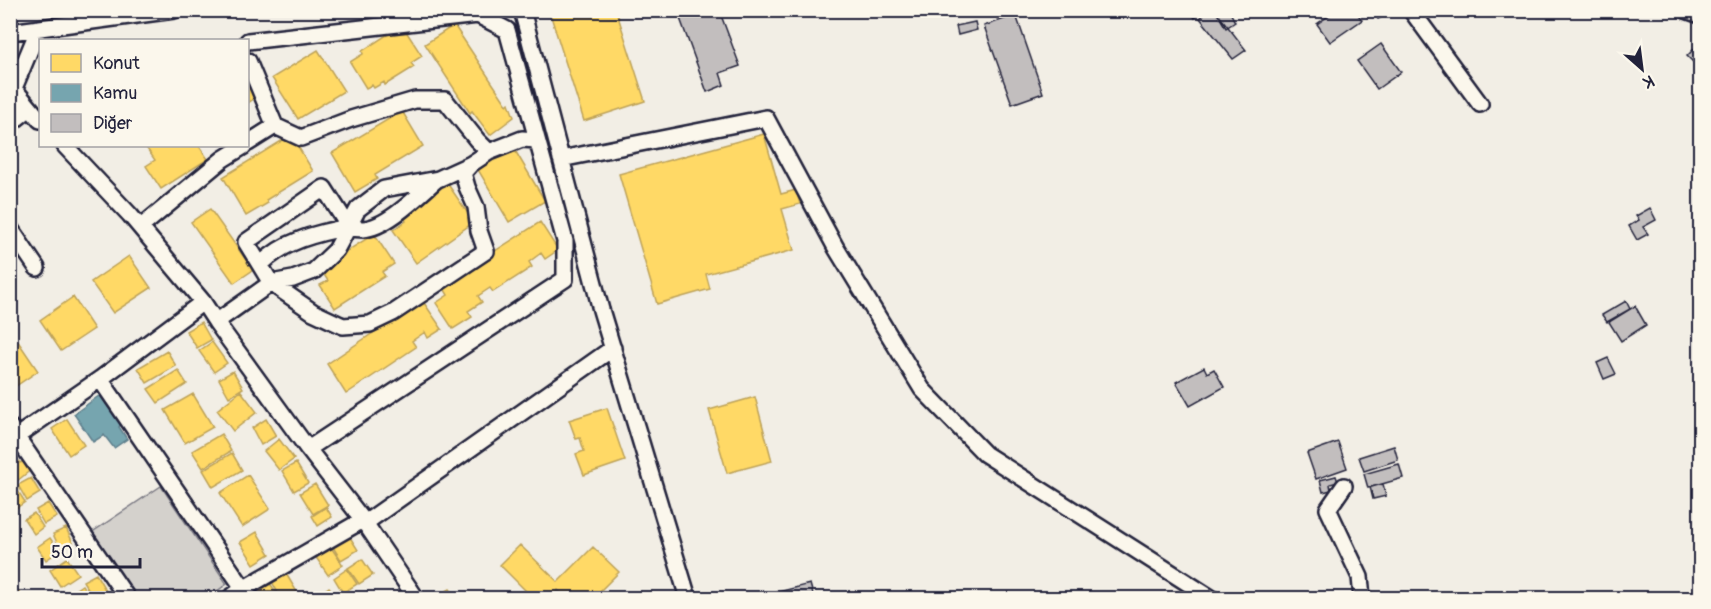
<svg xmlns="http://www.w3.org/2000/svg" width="1711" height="609" font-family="Pangolin,sans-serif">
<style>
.green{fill:#d4d1cc;stroke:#7b7a84;stroke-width:1.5}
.homes{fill:#ffd966;stroke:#bda259;stroke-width:1.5}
.public{fill:#76a5af;stroke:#5d7e8c;stroke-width:1.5}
.building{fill:#c2bebe;stroke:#22223b;stroke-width:1.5}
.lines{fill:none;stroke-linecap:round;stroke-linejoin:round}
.minor-casing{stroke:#22223b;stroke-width:20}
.minor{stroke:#fbf7ec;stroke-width:15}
</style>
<rect width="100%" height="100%" fill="#f2eee5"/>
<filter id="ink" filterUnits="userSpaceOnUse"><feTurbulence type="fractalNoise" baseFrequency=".0167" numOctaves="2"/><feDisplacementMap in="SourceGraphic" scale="12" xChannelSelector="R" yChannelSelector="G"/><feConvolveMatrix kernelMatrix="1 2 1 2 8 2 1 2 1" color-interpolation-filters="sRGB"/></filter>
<g filter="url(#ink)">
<!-- green -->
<path class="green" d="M 161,486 L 227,584 L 207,598 L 136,598 L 91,533 Z"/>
<!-- homes -->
<path class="homes" d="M 549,10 L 616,10 L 645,101 L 584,121 Z
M 402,25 L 422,56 L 411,63 L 414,67 L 385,85 L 384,82 L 374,88 L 372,85 L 366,88 L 350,62 L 363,54 L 362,51 Z
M 454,25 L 507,105 L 509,103 L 514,117 L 490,135 L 472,111 L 470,113 L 425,44 Z
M 318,50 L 344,91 L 298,119 L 272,78 Z
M 248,77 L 259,95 L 248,103 Z
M 402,111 L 423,146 L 375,175 L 377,179 L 355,192 L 332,153 Z
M 764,134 L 781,194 L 796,190 L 800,204 L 782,209 L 794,250 L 706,274 L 710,289 L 657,304 L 619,174 Z
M 291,135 L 313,171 L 266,200 L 268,203 L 246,216 L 223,177 Z
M 145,146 L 199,146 L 208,159 L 161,189 L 146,166 L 155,160 Z
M 513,147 L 545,201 L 509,222 L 477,168 Z
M 445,180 L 474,222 L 416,263 L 393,230 L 406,221 L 400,211 Z
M 210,209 L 253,270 L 234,283 L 191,222 Z
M 540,222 L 558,250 L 545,259 L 541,253 L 529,262 L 532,267 L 493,292 L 490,288 L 478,296 L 482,302 L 468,311 L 472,317 L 453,329 L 436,303 L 448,295 L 442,285 Z
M 374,234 L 394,264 L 382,272 L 385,276 L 335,308 L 320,285 L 328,281 L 320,268 Z
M 129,256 L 151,288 L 113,313 L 91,282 Z
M 73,297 L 94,329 L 61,351 L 40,320 Z
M 422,300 L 442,329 L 428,338 L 425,332 L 412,341 L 416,347 L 346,394 L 327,364 Z
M 201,322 L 211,340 L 197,348 L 186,331 Z
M 17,340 L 38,371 L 10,390 L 10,344 Z
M 212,342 L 227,363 L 214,372 L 199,351 Z
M 167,351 L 176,366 L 147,383 L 138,368 Z
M 178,370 L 187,384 L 158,403 L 148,389 Z
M 233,371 L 243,388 L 229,397 L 219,379 Z
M 241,391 L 257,412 L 233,431 L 217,410 Z
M 193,394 L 213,427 L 185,443 L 165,410 Z
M 755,397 L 772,461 L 727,473 L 709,410 Z
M 607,408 L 625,461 L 584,475 L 576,454 L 584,451 L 580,438 L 576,439 L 569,420 Z
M 67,419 L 84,445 L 69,455 L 52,429 Z
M 266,419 L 276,436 L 261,445 L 252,428 Z
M 221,434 L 231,451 L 203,468 L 192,451 Z
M 279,439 L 294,459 L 279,470 L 264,451 Z
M 232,453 L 242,470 L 213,487 L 203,470 Z
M 13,454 L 20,463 L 25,460 L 32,469 L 17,481 L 10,473 L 10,456 Z
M 296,463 L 308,483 L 294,491 L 282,471 Z
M 248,475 L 270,509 L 242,527 L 220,493 Z
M 31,478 L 40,493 L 27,501 L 18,485 Z
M 315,484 L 328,505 L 313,514 L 300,493 Z
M 16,488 L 25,502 L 15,509 L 10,503 L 10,492 Z
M 48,503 L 57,517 L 44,524 L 36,510 Z
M 326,507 L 332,517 L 318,526 L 312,516 Z
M 34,513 L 43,527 L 34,534 L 24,519 Z
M 66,528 L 73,543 L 60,549 L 53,534 Z
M 257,532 L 270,554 L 254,564 L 240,542 Z
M 348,534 L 358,550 L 341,560 L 331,544 Z
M 50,538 L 59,551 L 46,560 L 37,547 Z
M 520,545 L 558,582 L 593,547 L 619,572 L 593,598 L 566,598 L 558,590 L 550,598 L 533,598 L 500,565 Z
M 330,546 L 343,565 L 328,575 L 315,556 Z
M 67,558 L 78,574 L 60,586 L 50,570 Z
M 362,559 L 373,575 L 359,584 L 348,568 Z
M 347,569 L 357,584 L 343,593 L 334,578 Z
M 285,572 L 297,592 L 287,598 L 281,598 L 271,580 Z
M 96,574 L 106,591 L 93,598 L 83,581 Z
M 269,582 L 280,598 L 262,598 L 257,591 Z
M 82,585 L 91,598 L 77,598 L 72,592 Z
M 16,587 L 22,598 L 10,598 L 10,590 Z
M 329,587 L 337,598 L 316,598 L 315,597 Z
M 450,589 L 456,598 L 442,598 L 439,595 Z
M 366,592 L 370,598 L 356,598 Z"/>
<!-- public -->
<path class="public" d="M 103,393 L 123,421 L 119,427 L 127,439 L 114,448 L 104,435 L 93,442 L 74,414 Z"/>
<!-- building -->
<path class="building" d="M 677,10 L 719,10 L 740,66 L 720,73 L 724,85 L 707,92 Z
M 1007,10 L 1023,10 L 1008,15 Z
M 1189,10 L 1203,10 L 1195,18 Z
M 1210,10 L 1215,10 L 1246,50 L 1233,59 L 1200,18 Z
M 1215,10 L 1229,10 L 1235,22 L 1226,28 Z
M 1328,10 L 1355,10 L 1362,20 L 1330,42 L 1317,24 L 1331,14 Z
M 1374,10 L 1387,10 L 1389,14 L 1378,19 Z
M 1016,15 L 1043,93 L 1012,104 L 984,26 Z
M 975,22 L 977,30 L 958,35 L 956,26 Z
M 1700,43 L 1700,69 L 1687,56 Z
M 1381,44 L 1401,72 L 1377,89 L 1357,61 Z
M 1650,208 L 1656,220 L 1643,227 L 1648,234 L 1637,240 L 1629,226 L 1639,220 L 1636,216 Z
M 1626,301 L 1630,309 L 1607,322 L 1602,315 Z
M 1635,306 L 1646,325 L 1621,341 L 1609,322 Z
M 1608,358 L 1616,374 L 1604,379 L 1597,363 Z
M 1204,367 L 1207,373 L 1214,369 L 1224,387 L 1190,406 L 1176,382 Z
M 1338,442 L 1347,468 L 1316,479 L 1307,453 Z
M 1394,446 L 1398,460 L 1364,471 L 1359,457 Z
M 1399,464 L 1403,478 L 1368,488 L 1364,474 Z
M 1336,476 L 1338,482 L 1330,484 L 1331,490 L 1323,492 L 1320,480 Z
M 1383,484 L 1386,496 L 1373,499 L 1370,487 Z
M 810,584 L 814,598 L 755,598 Z"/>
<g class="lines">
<!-- minor casing -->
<g class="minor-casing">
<path id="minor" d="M 522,10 L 601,310 L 688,598
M 1411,10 L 1480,104
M 1686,10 L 1700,15
M 10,32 L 174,10
M 248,41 L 478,15 L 507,30 L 565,241 L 565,279 L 308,449
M 248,61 L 275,126
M 10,84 L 40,120
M 14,88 L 39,28
M 10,124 L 30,108
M 248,143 L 275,126 L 301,138 L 351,119 L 415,100 L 445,100 L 477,140 L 489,152
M 65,146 L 130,215 L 203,302 L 216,322 L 308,449 L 363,520 L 416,598
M 561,159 L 766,118 L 836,248 L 922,389 L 985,454 L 1211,598
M 141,227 L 223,159 L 244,146
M 349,227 C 353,228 359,229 363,229 C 386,228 418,196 435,181
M 10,228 L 37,268
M 260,265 C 284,241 316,233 349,227 L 324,188 L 246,242 L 271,283 L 293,279 L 314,271 L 336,250 L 358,209 L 384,189 L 438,179 L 471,164
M 216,322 L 271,283 L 313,312 L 343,326 L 370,324 L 393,313 L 486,251 L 479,231 L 476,207 L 467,187 L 463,173 L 471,164 L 489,152 L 522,139 L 537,140
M 100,379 L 250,598
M 10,427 L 127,598
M 10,441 L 100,379 L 203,302
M 1344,486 L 1328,509 L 1360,577 L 1362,598
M 365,523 L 613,348
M 230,598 L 243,589 L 363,520"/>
</g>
<!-- minor -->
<use href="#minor" class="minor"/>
</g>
</g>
<!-- margin -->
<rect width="1711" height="609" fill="none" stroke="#fbf7ec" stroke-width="36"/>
<rect x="18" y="18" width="1675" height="573" fill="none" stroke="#22223b" stroke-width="2" filter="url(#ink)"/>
<!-- legend -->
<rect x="39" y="39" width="210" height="108" fill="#fbf7ec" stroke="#a4a2a5" stroke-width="1.5"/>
<rect x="51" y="54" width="30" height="18" fill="#ffd966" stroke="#a4a2a5" stroke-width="1.5"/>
<text x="93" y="69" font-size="18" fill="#22223b">Konut</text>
<rect x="51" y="84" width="30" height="18" fill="#76a5af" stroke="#a4a2a5" stroke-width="1.5"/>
<text x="93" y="99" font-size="18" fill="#22223b">Kamu</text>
<rect x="51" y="114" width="30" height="18" fill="#c2bebe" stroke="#a4a2a5" stroke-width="1.5"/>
<text x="93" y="129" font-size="18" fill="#22223b">Diğer</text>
<!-- north arrow -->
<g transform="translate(1642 69) rotate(152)" stroke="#fbf7ec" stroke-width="4.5" paint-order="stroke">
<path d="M0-4.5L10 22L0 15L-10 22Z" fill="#22223b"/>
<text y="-9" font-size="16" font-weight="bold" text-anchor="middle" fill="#22223b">K</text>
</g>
<!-- scale -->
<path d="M42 558v9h98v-9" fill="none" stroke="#22223b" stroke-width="3"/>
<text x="51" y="558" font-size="18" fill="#22223b" stroke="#fbf7ec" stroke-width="4.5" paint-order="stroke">50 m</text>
</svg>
